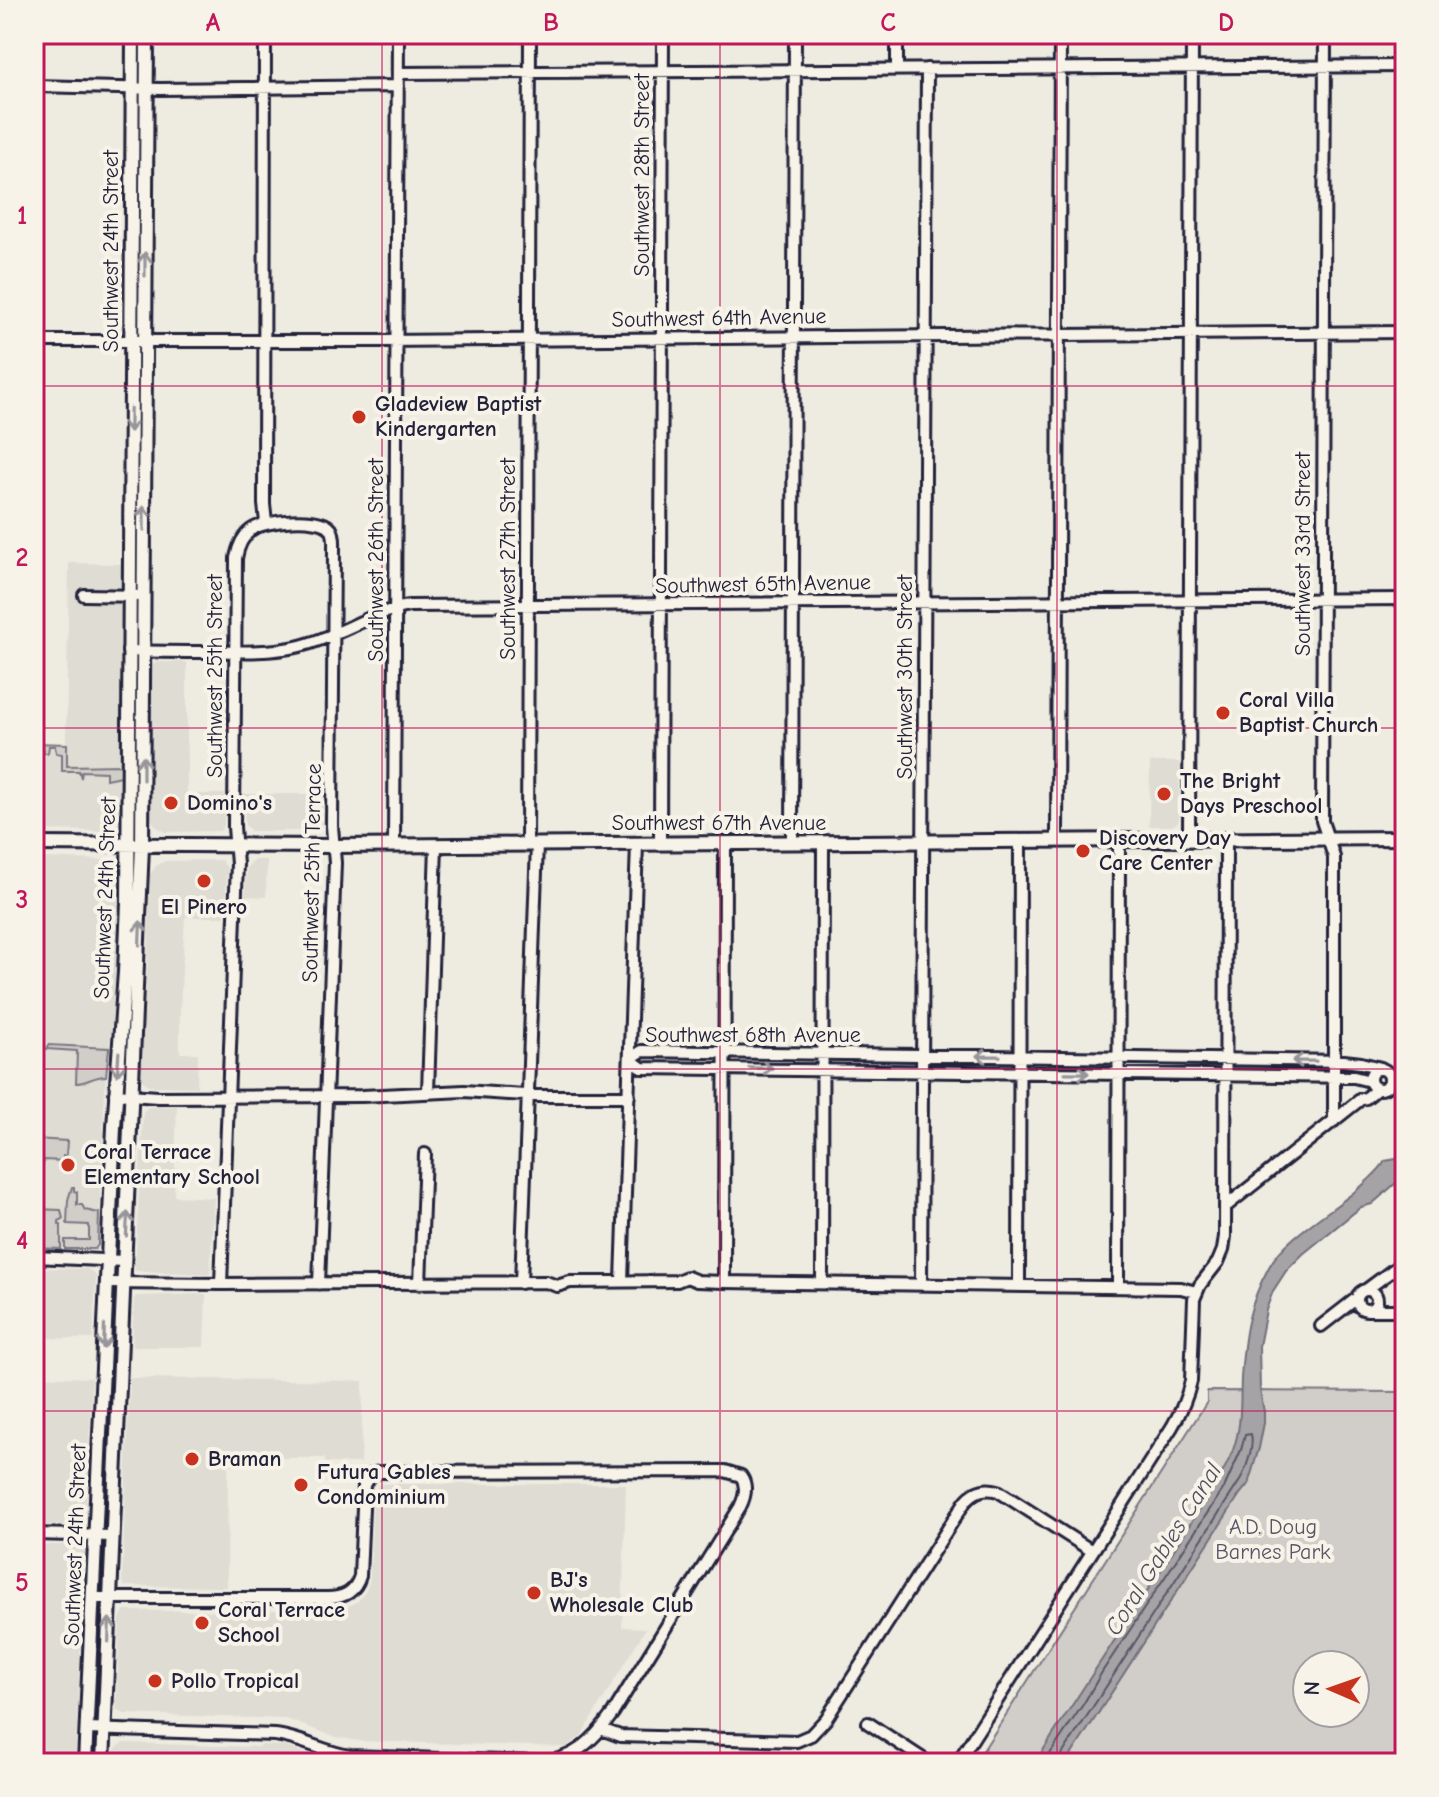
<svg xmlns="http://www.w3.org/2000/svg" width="1439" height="1797" font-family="'Comic Neue',sans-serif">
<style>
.built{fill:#dfdcd4}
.green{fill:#d1cdc9;stroke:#7a7882;stroke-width:2;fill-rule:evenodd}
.water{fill:#a6a3a6;stroke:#716f7b;stroke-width:2}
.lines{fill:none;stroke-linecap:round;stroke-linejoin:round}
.shore{stroke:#575666;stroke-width:2}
.minor-casing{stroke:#22223b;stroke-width:16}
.major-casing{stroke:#22223b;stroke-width:18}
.minor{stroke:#f7f3e8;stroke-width:10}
.major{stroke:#f7f3e8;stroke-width:12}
.oneway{stroke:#97959a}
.grid{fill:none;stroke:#c2185b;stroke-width:2;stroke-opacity:0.55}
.poi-dot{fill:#c8321e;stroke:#f7f3e8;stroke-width:3}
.labels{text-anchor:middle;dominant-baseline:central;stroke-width:8;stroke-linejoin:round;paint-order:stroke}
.street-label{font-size:22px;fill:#22223b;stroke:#f7f3e8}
.poi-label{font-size:22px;font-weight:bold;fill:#22223b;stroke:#f7f3e8;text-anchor:start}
.park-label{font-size:22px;fill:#575566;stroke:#f7f3e8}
.water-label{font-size:24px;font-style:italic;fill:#504f60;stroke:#f7f3e8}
.neatline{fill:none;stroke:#c2185b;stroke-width:3}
.grid-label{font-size:26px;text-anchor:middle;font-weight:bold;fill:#c2185b}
</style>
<rect width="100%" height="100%" fill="#eeebe1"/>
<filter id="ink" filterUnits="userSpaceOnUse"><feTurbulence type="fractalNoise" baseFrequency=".0125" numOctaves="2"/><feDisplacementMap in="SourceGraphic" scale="16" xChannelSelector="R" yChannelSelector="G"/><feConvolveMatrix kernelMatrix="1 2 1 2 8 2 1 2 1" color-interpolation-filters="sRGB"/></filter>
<g filter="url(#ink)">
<!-- built -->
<path class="built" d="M 69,563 L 122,564 L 121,812 L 120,817 L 115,826 L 105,831 L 34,830 L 34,743 L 66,743 Z
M 158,662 L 187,662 L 187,794 L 225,794 L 224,825 L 220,831 L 166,832 L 157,827 L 150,818 L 150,673 L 152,665 Z
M 1150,762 L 1180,762 L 1179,818 L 1178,822 L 1172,826 L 1149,826 Z
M 244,794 L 323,794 L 323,823 L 319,829 L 314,831 L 251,831 L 245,825 Z
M 34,858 L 104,860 L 113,865 L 120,875 L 120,918 L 117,977 L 105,1087 L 98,1244 L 93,1249 L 34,1248 Z
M 221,860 L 227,868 L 225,917 L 185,917 L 180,1007 L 180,1053 L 198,1053 L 197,1087 L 150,1086 L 141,1079 L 140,1075 L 148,957 L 150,874 L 156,866 L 165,861 Z
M 254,860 L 267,860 L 266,897 L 245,896 L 247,867 Z
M 177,1106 L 174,1196 L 214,1198 L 210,1274 L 135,1271 L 143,1112 L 148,1107 Z
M 34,1268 L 87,1269 L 94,1273 L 96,1276 L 93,1339 L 34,1338 Z
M 206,1294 L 204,1347 L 132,1347 L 134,1299 L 136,1296 Z
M 34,1376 L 92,1378 L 86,1515 L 85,1520 L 80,1525 L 34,1525 Z
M 130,1378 L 363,1381 L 361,1463 L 325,1463 L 325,1458 L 280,1458 L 279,1465 L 228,1465 L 227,1587 L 125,1586 L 122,1582 Z
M 384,1484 L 626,1484 L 622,1627 L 646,1628 L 581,1736 L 566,1747 L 359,1741 L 336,1737 L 286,1719 L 124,1714 L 117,1710 L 116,1706 L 120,1619 L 124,1611 L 337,1610 L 344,1608 L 357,1602 L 366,1591 L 370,1579 L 373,1493 L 379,1485 Z
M 42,1545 L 76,1545 L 80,1546 L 85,1553 L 75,1763 L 34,1763 L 34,1618 L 39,1618 Z
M 123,1743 L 258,1747 L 262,1745 L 284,1746 L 332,1763 L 113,1763 L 114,1750 Z
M 607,1754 L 674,1755 L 670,1763 L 584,1763 L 594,1757 Z"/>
<!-- green -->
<path class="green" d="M 34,743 L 67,744 L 67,766 L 121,765 L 121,776 L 106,779 L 106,772 L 82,771 L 81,778 L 79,771 L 62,771 L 62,754 L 56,753 L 55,746 L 49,746 L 48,753 L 44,753 L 43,746 L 34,746 Z
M 48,1045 L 109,1048 L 106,1076 C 93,1076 87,1083 76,1083 L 77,1051 L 47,1049 Z
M 34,1139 L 67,1141 L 66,1156 L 63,1156 L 63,1161 L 44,1160 L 43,1164 L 34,1164 Z
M 72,1187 L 74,1187 L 74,1191 L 77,1192 L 77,1205 L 82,1205 L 85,1210 L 99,1213 L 98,1245 L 95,1249 L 65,1249 L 65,1240 L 89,1240 L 89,1225 L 67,1224 L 68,1200 Z
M 34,1204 L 35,1209 L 61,1210 L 63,1219 L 59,1221 L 59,1224 L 61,1224 L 61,1249 L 34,1248 Z
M 1207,1391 L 1405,1392 L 1405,1763 L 975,1763 L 1207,1402 ZM 1307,1665 L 1355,1665 L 1355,1713 L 1307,1713 Z"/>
<!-- water -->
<path class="water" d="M 1405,1152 L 1405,1175 L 1372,1204 L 1361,1207 L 1303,1254 L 1286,1271 L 1273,1291 L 1266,1310 L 1259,1346 L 1260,1390 L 1264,1412 L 1264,1423 L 1259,1448 L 1249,1481 L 1250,1482 L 1240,1494 L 1066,1763 L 1035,1763 C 1073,1703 1112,1644 1151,1585 C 1167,1561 1182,1537 1197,1513 C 1211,1492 1224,1473 1233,1450 C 1242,1425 1240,1403 1241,1378 C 1244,1335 1248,1305 1269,1267 C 1287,1234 1337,1209 1365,1183 C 1372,1176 1380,1170 1385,1161 L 1396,1159 Z"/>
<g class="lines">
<!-- shore -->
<path class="shore" d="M 1044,1763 L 1084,1703 L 1102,1672 L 1224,1488 L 1241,1450 L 1245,1435 L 1251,1434 C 1254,1447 1247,1466 1241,1479 L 1061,1756 L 1059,1763"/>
<!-- minor casing -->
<g class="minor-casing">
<path id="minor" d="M 265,34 L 264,504 L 266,523
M 897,34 L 897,70
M 1325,34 L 1322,821 L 1334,857 L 1334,1121
M 398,73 L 1405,66
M 34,86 L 161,89 L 398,86
M 34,341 L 384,341 L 1405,332
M 84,595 L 144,596
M 128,651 C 157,652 186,652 215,652 C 243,651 272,653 300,646 C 338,637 371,612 409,606 L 1405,599
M 1057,840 L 1060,34
M 1189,840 L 1192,34
M 792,843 L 795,34
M 660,844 L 663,34
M 527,845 L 530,34
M 394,846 L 398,34
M1370 1079a10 10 0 1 1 20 0a10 10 0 1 1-20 0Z
M 1370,1081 L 1354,1077 L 642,1068 L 630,1059 L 642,1051 L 703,1052 L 1344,1061 L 1361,1063 L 1381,1068
M 1390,1081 L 1405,1064
M 428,1092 L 436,845
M 115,1094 L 158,1097 L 362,1096 L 464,1091 L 539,1096 L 629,1096
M 1225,1207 L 1361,1099 L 1366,1098 L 1377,1089
M 34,1257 L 124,1261
M 622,1281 L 637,844
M 724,1282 L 725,843
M 107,1283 L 221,1284 L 546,1282 L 557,1286 L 570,1282 L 677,1281 L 687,1277 L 697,1281 L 724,1282 L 1181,1288 L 1196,1292
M 521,1283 L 537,844
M 822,1283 L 823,842
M 221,1284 L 237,864 L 234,827 L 236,558 C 238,547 242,537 251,530 C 264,520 320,515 331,529 C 335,535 334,542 334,548 L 332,826 L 335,863 L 319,1284
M 420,1284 L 425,1154
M 921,1284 L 927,69
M 1019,1285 L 1020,841
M 1118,1287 L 1119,840
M1357 1300a10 10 0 1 1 20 0a10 10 0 1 1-20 0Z
M 1366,1290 L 1405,1261
M 1370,1310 L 1405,1310
M 1321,1326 L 1357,1298
M 34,1534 L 112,1536
M 868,1723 L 929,1763
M 87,1729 L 275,1735 C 301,1738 324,1752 350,1756 L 538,1762 C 573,1762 594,1740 613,1713 L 740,1507 C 745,1497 748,1486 741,1476 L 725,1471 L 379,1472 L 370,1475 L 364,1485 L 360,1576 C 355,1593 343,1598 327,1598 L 93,1598
M 601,1729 L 620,1736 L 797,1741 L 811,1735 L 826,1719 L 965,1502 C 974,1491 984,1487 998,1491 L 1092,1551
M 957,1763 L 1172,1427 C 1181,1412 1187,1398 1191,1381 L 1194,1299 L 1200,1285 L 1218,1262 L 1223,1250 L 1225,1236 L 1226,839"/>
</g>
<!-- major casing -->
<g class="major-casing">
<path id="major" d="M 34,844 L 334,846 L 1405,838
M 85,1763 L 114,1127 L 125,972 L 128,903 L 133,34
M 103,1763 L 142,846 L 147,34"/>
</g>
<!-- minor -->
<use href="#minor" class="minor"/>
<!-- major -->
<use href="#major" class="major"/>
</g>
<!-- one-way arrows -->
<defs><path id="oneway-shaft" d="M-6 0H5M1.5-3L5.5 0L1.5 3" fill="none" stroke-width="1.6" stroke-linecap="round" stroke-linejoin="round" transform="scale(2)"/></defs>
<g class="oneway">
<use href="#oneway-shaft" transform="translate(145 264) rotate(-90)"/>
<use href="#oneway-shaft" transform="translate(130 420) rotate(91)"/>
<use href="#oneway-shaft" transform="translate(144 518) rotate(-90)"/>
<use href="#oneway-shaft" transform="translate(143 768) rotate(-90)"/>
<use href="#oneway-shaft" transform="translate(140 933) rotate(-88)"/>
<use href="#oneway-shaft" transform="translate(988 1056) rotate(-179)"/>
<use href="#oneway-shaft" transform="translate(1304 1061) rotate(-179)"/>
<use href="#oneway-shaft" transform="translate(118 1064) rotate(94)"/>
<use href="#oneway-shaft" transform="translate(761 1068) rotate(1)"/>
<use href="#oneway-shaft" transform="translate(1077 1073) rotate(1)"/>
<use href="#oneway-shaft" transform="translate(127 1224) rotate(-87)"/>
<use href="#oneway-shaft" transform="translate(104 1337) rotate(92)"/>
<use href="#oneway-shaft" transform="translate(109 1630) rotate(-88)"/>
</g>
</g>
<!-- grid -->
<path class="grid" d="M 382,34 L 382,1763M 720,34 L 720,1763M 1057,34 L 1057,1763M 34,386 L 1405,386M 34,728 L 1405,728M 34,1069 L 1405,1069M 34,1411 L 1405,1411"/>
<!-- markers -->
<g class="poi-dot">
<circle cx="359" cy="417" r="8"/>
<circle cx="1223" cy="713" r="8"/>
<circle cx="1164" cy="794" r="8"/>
<circle cx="171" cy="803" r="8"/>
<circle cx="1083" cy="851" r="8"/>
<circle cx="204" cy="881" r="8"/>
<circle cx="68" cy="1165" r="8"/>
<circle cx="192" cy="1459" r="8"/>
<circle cx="301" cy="1485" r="8"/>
<circle cx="534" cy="1593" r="8"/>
<circle cx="202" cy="1623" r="8"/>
<circle cx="155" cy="1681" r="8"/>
</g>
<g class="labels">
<!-- street labels -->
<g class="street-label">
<text transform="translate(642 175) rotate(-90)">Southwest 28th Street</text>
<text transform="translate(111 251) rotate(-90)">Southwest 24th Street</text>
<text transform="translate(719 318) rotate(-1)">Southwest 64th Avenue</text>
<text transform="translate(1303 554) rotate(-90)">Southwest 33rd Street</text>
<text transform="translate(508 559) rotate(-90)">Southwest 27th Street</text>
<text transform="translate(376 560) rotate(-90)">Southwest 26th Street</text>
<text transform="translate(763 584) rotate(-1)">Southwest 65th Avenue</text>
<text transform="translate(215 676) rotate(-90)">Southwest 25th Street</text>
<text transform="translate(905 677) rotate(-90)">Southwest 30th Street</text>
<text x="719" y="823">Southwest 67th Avenue</text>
<text transform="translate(312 873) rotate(-89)">Southwest 25th Terrace</text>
<text transform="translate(105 898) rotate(-88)">Southwest 24th Street</text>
<text x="753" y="1035">Southwest 68th Avenue</text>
<text transform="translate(75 1545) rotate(-88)">Southwest 24th Street</text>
</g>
<!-- poi labels -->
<g class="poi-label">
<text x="375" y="404">Gladeview Baptist<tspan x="375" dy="25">Kindergarten</tspan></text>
<text x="1239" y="700">Coral Villa<tspan x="1239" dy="25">Baptist Church</tspan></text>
<text x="1180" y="781">The Bright<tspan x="1180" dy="25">Days Preschool</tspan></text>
<text x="187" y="803">Domino's</text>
<text x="1099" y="838">Discovery Day<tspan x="1099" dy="25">Care Center</tspan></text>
<text x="204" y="907" text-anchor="middle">El Pinero</text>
<text x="84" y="1152">Coral Terrace<tspan x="84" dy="25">Elementary School</tspan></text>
<text x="208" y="1459">Braman</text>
<text x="317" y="1472">Futura Gables<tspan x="317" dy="25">Condominium</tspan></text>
<text x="550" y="1580">BJ's<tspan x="550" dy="25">Wholesale Club</tspan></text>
<text x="218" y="1610">Coral Terrace<tspan x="218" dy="25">School</tspan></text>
<text x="171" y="1681">Pollo Tropical</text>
</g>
<!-- park labels -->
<g class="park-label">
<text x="1273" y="1527">A.D. Doug<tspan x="1273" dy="25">Barnes Park</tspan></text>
</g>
<!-- water labels -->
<g class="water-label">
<text transform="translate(1163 1549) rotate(-58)">Coral Gables Canal</text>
</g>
</g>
<!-- margin -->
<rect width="1439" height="1797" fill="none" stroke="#f7f3e8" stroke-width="88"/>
<!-- north arrow -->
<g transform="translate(1331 1689) rotate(272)"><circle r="38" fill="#f7f3e8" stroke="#a29fa3" stroke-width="2"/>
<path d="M0-6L14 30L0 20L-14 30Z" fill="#c8321e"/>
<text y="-12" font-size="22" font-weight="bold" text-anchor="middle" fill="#22223b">N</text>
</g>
<rect x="44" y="44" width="1351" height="1709" class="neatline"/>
<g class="grid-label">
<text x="213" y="31">A</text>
<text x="551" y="31">B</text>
<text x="888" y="31">C</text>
<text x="1226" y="31">D</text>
<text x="22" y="224">1</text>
<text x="22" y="566">2</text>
<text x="22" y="908">3</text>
<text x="22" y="1249">4</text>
<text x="22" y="1591">5</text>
</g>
</svg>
